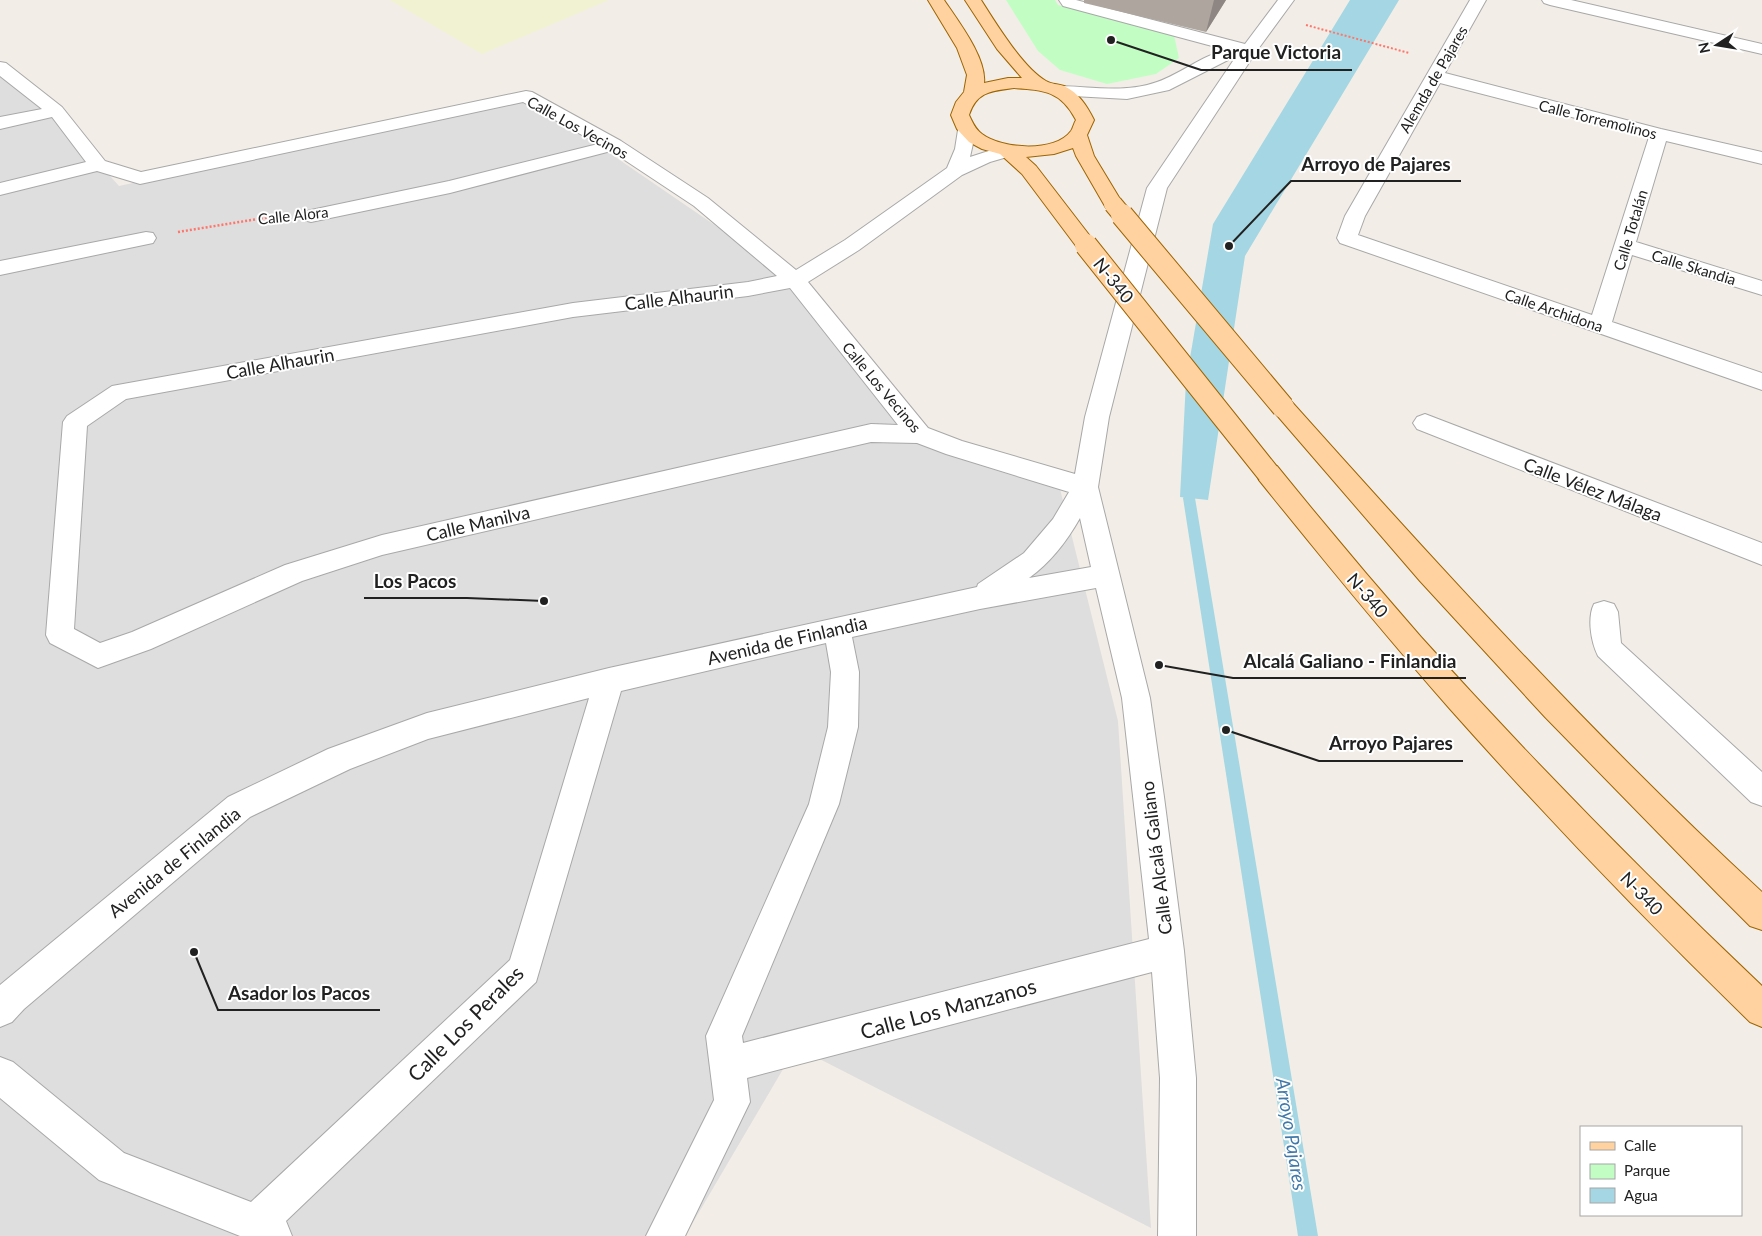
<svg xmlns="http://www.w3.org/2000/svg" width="1762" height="1236" font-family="Lato,sans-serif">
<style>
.residential{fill:#dfdede}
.farmland{fill:#f1f2d1}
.park{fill:#c2fec4}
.water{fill:#a4d7e3}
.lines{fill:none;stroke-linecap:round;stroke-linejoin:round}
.stream{fill:#a4d7e3;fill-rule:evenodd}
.minor-casing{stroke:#a8a8a8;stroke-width:2}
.major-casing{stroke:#9e6400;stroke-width:2}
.path-far1{stroke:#ff756b;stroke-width:2;stroke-dasharray:2 2;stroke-linecap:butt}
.path{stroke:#ff756b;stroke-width:2.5;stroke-dasharray:2 2;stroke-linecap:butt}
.minor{fill:#fff;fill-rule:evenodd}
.major{fill:#ffd29f;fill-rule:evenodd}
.major-bridge-far1-casing{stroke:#9e6400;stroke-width:20;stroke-linecap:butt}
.major-bridge-casing{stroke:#9e6400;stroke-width:24;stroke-linecap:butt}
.major-bridge-far1{stroke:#ffd29f;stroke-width:18}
.major-bridge{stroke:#ffd29f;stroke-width:22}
.wall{fill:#aea59f}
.shaded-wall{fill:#8d8682}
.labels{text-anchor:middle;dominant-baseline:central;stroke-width:4;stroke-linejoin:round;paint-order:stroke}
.far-street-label{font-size:15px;fill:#212121;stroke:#fff}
.street-label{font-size:18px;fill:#212121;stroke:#fff}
.water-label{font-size:19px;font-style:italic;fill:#3f78a9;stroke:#fff}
.near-street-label{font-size:21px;fill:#212121;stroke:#fff}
.leader{fill:none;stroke:#212121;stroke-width:2}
.callout-dot{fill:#212121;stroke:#fff;stroke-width:2}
.callout-label{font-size:19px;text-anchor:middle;font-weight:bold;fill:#212121;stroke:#fff;stroke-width:4;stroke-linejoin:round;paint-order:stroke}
</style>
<rect width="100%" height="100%" fill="#f2eee7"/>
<!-- residential -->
<path class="residential" d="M 0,67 L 43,101 L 119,186 L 526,96 L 795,280 L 919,434 L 1058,481 L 1118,721 L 1151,1228 L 796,1047 L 685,1236 L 0,1236 Z"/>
<!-- farmland -->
<path class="farmland" d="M 390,0 L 609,0 L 482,54 Z"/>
<!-- park -->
<path class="park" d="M 1006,0 L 1055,0 L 1058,5 L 1174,35 L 1179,58 L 1156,74 L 1107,84 L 1060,70 L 1038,51 Z"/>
<!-- water -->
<path class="water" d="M 1350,0 L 1399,0 L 1245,256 L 1208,500 L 1180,497 L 1186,381 L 1213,224 Z"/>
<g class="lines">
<!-- stream -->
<path class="stream" d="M 1189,493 L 1193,495 L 1195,498 L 1318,1236 L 1298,1236 L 1183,498 L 1185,495 Z"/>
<!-- minor casing -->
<g class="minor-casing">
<path id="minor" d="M 1059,0 L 1076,0 L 1245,44 L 1278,0 L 1294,0 L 1256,52 L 1167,188 L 1109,417 L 1098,487 L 1150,698 L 1164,797 L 1184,951 L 1196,1078 L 1196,1236 L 1158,1236 L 1160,1078 L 1152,972 L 747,1078 L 750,1102 L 685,1236 L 646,1236 L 714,1100 L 706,1036 L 809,804 L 828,727 L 831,672 L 826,643 L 621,691 L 536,982 L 286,1221 L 292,1236 L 240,1236 L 99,1180 L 0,1098 L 0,1057 L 13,1062 L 124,1153 L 251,1202 L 510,960 L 589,698 L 428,739 L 350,769 L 250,817 L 24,1009 L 12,1022 L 0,1027 L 0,985 L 228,797 L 328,749 L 427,713 L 609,668 L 977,587 L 978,584 L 1024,553 L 1053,519 L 1069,492 L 946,454 L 917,443 L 871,442 L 382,555 L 302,581 L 151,649 L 98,668 L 50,643 L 46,635 L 63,422 L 67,416 L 112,386 L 573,303 L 748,282 L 777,276 L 694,206 L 611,151 L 450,193 L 311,222 L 304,220 L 301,216 L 304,212 L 311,210 L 449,181 L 598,144 L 523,102 L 140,184 L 97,171 L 0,195 L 0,183 L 86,162 L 52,117 L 0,129 L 0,117 L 42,109 L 0,76 L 0,62 L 6,63 L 62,107 L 105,161 L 141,172 L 526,91 L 532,92 L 621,141 L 708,198 L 796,270 L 845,240 L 947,168 L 955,149 L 958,130 L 960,126 L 967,124 L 974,126 L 976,130 L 970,157 L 1007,145 L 1014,147 L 1016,151 L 1014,155 L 990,162 L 962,175 L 859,250 L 808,282 L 928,428 L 962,441 L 1075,474 L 1085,417 L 1147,188 L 1235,58 L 1228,60 L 1169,90 L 1127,99 L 1055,95 L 1052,91 L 1055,87 L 1061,86 C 1093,87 1126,93 1157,82 C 1181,74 1202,55 1227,50 L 1063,6 ZM 790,288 L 898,425 L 871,424 L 382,535 L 285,565 L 132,632 L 100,643 L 74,629 L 87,426 L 126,399 L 573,317 L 748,296 ZM 1080,518 L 1091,567 L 1029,578 C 1050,563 1067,541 1080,518 ZM 1096,588 L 1122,698 L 1149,939 L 743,1043 L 742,1036 L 839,804 L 858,727 L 859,672 L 852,637 L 980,609 Z
M 1470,0 L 1486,0 L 1445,73 L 1661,129 L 1762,152 L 1762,164 L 1666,141 L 1636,242 L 1762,281 L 1762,295 L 1632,255 L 1612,322 L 1762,373 L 1762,390 L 1340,243 L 1337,238 L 1345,216 ZM 1440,83 L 1649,137 L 1592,315 L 1358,235 L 1365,216 Z
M 1542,0 L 1571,0 L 1762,44 L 1762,54 L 1550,5 L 1544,3 Z
M 146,232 L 153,233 L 156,238 L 153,243 L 0,275 L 0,261 Z
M 1425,414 L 1762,543 L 1762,565 L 1417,429 L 1413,423 L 1417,417 Z
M 1604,601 L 1614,604 L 1618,612 L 1621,643 L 1762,772 L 1762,806 L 1751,802 L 1598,656 C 1591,642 1587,618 1594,604 Z"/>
</g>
<!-- major casing -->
<g class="major-casing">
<path id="major" d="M 928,0 L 944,0 C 958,21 987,58 984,83 L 1008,78 L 1022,78 L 997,49 L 965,0 L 981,0 C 995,22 1023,68 1046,81 C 1051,84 1058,84 1064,86 C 1079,93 1087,106 1094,120 L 1087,135 L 1094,156 L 1123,204 L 1120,208 L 1113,210 L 1106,208 L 1076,156 L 1073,148 L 1054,154 L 1026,157 L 1036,166 L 1093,240 L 1096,245 L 1093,250 L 1086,251 L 1079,250 L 1022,174 L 1000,154 L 982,149 L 969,142 L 957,129 L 951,115 L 956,102 L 964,92 L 967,75 L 957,48 ZM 1014,88 C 1044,90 1061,91 1076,120 C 1074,123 1073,128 1071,131 C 1055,153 1002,149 982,134 C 975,129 973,123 969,115 C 977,91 992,91 1014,88 Z
M 1283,398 L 1291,401 C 1442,570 1595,738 1762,892 L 1762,930 L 1750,926 L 1718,894 L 1545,717 L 1420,581 L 1275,413 L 1271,407 L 1275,401 Z
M 1268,464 L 1277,466 C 1324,524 1372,581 1421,637 C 1530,758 1644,874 1762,986 L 1762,1027 L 1750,1022 C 1646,921 1546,817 1450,709 C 1384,634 1321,557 1259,480 L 1256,473 L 1259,466 Z"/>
</g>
<!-- path-far1 -->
<path class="path-far1" d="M 1306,25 L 1409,53"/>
<!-- path -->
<path class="path" d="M 178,232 L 276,216"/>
<!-- minor -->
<use href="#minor" class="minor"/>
<!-- major -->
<use href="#major" class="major"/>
<!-- major-bridge-far1 casing -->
<g class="major-bridge-far1-casing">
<path id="major-bridge-far1" d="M 1113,204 L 1123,216"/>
</g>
<!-- major-bridge casing -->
<g class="major-bridge-casing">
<path id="major-bridge" d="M 1122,215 L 1283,407
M 1086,245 L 1268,473"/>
</g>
<!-- major-bridge-far1 -->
<use href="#major-bridge-far1" class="major-bridge-far1"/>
<!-- major-bridge -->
<use href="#major-bridge" class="major-bridge"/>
</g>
<!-- wall -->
<path class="wall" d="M 1084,0 L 1226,0 L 1206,32 L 1084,3 Z"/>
<!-- shaded-wall -->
<path class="shaded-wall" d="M 1214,0 L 1226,0 L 1206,32 Z"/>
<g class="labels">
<!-- far-street labels -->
<g class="far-street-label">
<text transform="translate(1433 79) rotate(-60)">Alemda de Pajares</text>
<text transform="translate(1598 119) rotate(14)">Calle Torremolinos</text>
<text transform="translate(578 127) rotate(29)">Calle Los Vecinos</text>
<text transform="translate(293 215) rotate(-6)">Calle Alora</text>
<text transform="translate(1630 230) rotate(-73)">Calle Totalán</text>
<text transform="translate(1694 267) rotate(17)">Calle Skandia</text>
<text transform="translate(1554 310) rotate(19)">Calle Archidona</text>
<text transform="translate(882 387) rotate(50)">Calle Los Vecinos</text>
</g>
<!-- street labels -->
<g class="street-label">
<text transform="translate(1114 280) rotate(51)">N-340</text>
<text transform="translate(679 297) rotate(-7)">Calle Alhaurin</text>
<text transform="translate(280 363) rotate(-10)">Calle Alhaurin</text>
<text transform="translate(1593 489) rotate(21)">Calle Vélez Málaga</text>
<text transform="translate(478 523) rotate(-13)">Calle Manilva</text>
<text transform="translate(1368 595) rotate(49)">N-340</text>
<text transform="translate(787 640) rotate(-13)">Avenida de Finlandia</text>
<text transform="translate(1156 858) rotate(-97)">Calle Alcalá Galiano</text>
<text transform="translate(174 862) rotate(-39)">Avenida de Finlandia</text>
<text transform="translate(1642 893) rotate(46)">N-340</text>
</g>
<!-- water labels -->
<g class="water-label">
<text transform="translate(1292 1134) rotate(81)">Arroyo Pajares</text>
</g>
<!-- near-street labels -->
<g class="near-street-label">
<text transform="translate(948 1008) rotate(-15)">Calle Los Manzanos</text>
<text transform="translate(465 1023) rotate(-45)">Calle Los Perales</text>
</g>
</g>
<!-- callouts -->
<path class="leader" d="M1111 40L1201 70H1352M1229 246L1291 181H1461M544 601L467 598H364M1159 665L1233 678H1466M1226 730L1319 761H1463M194 952L218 1010H380"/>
<g class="callout-dot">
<circle cx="1111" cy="40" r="5"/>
<circle cx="1229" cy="246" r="5"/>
<circle cx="544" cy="601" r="5"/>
<circle cx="1159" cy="665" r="5"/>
<circle cx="1226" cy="730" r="5"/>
<circle cx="194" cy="952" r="5"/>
</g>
<g class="callout-label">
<text x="1276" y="59">Parque Victoria</text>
<text x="1376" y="171">Arroyo de Pajares</text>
<text x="415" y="588">Los Pacos</text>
<text x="1350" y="668">Alcalá Galiano - Finlandia</text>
<text x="1391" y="750">Arroyo Pajares</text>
<text x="299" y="1000">Asador los Pacos</text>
</g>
<!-- legend -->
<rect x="1580" y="1126" width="162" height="90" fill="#ffffff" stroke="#a6a6a6"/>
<rect x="1590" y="1142" width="25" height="8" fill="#ffd29f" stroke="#a6a6a6"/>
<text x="1624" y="1151" font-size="15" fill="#212121">Calle</text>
<rect x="1590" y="1164" width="25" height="15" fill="#c2fec4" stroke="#a6a6a6"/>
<text x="1624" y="1176" font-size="15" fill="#212121">Parque</text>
<rect x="1590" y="1188" width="25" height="15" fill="#a4d7e3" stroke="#a6a6a6"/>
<text x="1624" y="1201" font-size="15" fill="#212121">Agua</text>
<!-- north arrow -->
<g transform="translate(1717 45) rotate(258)" stroke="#ffffff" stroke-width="4" paint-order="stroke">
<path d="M0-4L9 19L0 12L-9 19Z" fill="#212121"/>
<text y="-8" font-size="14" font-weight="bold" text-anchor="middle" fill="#212121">N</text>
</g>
</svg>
